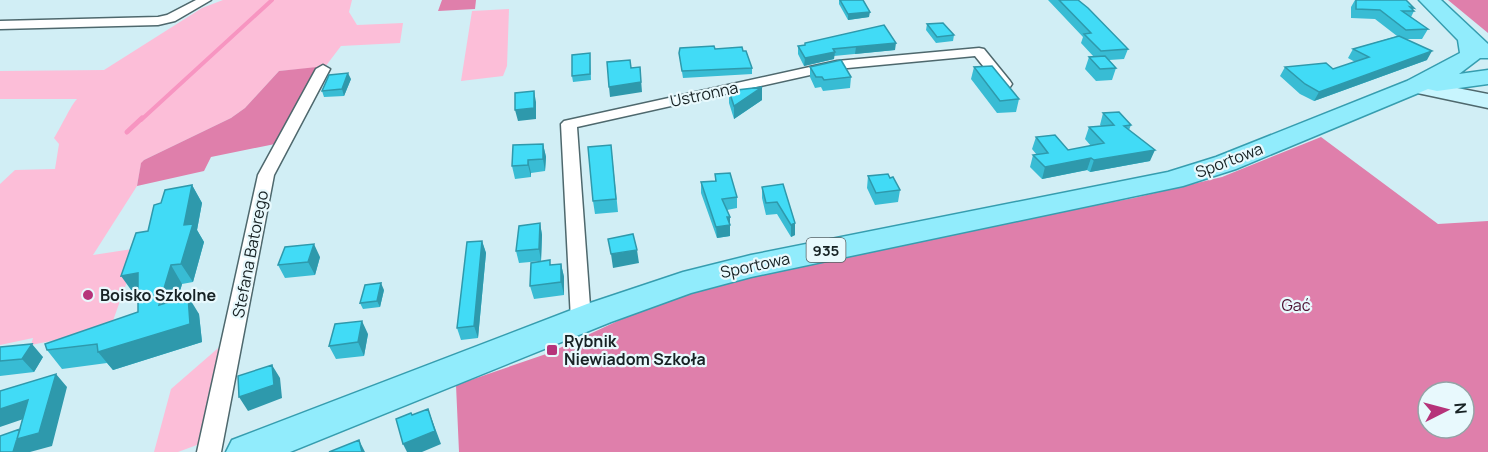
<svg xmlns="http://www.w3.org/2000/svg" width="1488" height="452" font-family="Manrope,sans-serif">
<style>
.green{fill:#fcbed8}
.forest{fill:#df7fab;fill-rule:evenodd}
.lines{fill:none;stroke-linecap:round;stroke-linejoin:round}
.stream-far1{stroke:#f795c1;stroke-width:4}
.stream{stroke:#f795c1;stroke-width:5}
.street-casing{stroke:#4e686d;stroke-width:3}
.secondary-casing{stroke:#4e686d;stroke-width:3}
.primary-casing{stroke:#369daf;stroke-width:3}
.street{fill:#fff;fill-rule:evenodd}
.secondary{fill:#c8f5fe;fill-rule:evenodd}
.primary{fill:#91ecfc;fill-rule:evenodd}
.wall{fill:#38bcd4}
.shaded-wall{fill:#2e99ac}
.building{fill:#41dbf6;stroke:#2e99ac;stroke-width:1.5}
.poi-dot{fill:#b6337a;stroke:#e8f9fd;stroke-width:2}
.labels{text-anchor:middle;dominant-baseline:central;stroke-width:4.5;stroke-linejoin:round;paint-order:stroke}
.shield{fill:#e8f9fd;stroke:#566265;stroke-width:1.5}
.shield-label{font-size:15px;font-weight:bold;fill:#172224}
.street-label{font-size:16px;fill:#172224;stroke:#e8f9fd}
.poi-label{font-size:16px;font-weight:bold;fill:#172224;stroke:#e8f9fd;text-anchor:start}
.park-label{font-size:16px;fill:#4c1131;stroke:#e8f9fd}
</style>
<rect width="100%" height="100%" fill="#d1eef5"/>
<!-- green -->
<path class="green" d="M 223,0 L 352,0 L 349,12 L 357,25 L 403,23 L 400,43 L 341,46 L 325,67 L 279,71 L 245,108 L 231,118 L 144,160 L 141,164 L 137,186 L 93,255 L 139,248 L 110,329 L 31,345 L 33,338 L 0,345 L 0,184 L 15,170 L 55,169 L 59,144 L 54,138 C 60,129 71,105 77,99 L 0,99 L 0,71 L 104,70 L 202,8 Z
M 509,9 L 507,66 L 503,76 L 461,81 L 472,11 Z
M 224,343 L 205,442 L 178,452 L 154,452 L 171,389 Z"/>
<!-- forest -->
<path class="forest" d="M 442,0 L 476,0 L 475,9 L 438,11 Z
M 1448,0 L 1488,0 L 1488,33 Z
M 317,67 L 275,144 L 211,157 L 204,171 L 137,186 L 141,163 L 144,160 L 231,118 L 245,108 L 279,71 Z
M 1321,137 L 1438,224 L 1488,221 L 1488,452 L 459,452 L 456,385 L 549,353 L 639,311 L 737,277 L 885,245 L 1134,198 L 1222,177 ZM 1428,392 L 1464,392 L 1464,428 L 1428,428 Z"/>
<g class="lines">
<!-- stream-far1 -->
<path class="stream-far1" d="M 141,120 L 272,0"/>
<!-- stream -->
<path class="stream" d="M 127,132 L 142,118"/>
<!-- street casing -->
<g class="street-casing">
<path id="street" d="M 196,0 L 211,0 L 175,21 L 158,25 L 0,29 L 0,21 L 158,17 L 167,15 Z
M 979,48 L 984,49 L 1010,81 L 1012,84 L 1010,87 L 1000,87 L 975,56 L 837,69 L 577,127 L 591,320 L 588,325 L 581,328 L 574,325 L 571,320 L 561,124 L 564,121 L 837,61 Z
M 323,65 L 330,69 L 274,175 L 221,452 L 197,452 L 258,175 L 316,69 Z"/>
</g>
<!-- secondary casing -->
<g class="secondary-casing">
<path id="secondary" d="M 1416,80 L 1488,94 L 1488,108 L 1408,91 L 1405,86 L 1408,81 Z"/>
</g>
<!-- primary casing -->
<g class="primary-casing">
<path id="primary" d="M 1419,0 L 1441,0 L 1488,44 L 1488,58 L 1480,58 L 1459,74 L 1488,70 L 1488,84 L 1437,91 L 1428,89 L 1236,169 L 1183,186 L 751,277 L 691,293 L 611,322 L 290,452 L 226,452 L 232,440 L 587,304 L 683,272 L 751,255 L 1168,172 L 1216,157 L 1407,81 L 1460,53 L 1458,40 Z"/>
</g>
<!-- street -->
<use href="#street" class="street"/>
<!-- secondary -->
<use href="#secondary" class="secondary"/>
<!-- primary -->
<use href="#primary" class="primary"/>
</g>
<!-- wall -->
<path class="wall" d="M 839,0 L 863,0 L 869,17 L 848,20 L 839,4 Z
M 1048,0 L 1078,0 L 1128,49 L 1124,59 L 1109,60 L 1116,68 L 1112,80 L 1096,81 L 1085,69 L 1089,57 L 1094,57 L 1081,43 L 1083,37 Z
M 1355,0 L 1406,0 L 1414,8 L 1412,10 L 1414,11 L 1411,17 L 1428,29 L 1422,39 L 1406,39 L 1427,60 L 1314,101 L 1300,94 L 1280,76 L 1285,67 L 1333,69 L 1355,62 L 1348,58 L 1353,49 L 1397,36 L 1375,19 L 1351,18 L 1351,7 Z
M 927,24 L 954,35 L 953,41 L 936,43 L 926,30 Z
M 805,43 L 895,50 L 834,56 L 834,59 L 804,66 L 798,54 L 798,46 L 805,45 Z
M 715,49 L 743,51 L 752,68 L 752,74 L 683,78 L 679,53 Z
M 590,53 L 591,80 L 573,82 L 572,76 Z
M 810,67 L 851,77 L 850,88 L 823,91 L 821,87 L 815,88 L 810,77 Z
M 974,67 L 1019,99 L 1016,112 L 997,113 L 971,79 Z
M 351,79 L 344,96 L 324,97 L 322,91 Z
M 729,91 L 762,100 L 734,119 L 729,103 Z
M 1103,113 L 1131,125 L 1129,130 L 1150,161 L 1090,172 L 1087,170 L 1042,179 L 1030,167 L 1033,155 L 1037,155 L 1032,149 L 1036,137 L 1068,150 L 1091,146 L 1085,139 L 1089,127 L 1101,126 L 1100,125 Z
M 543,144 L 546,157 L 545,171 L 531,173 L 531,177 L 515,179 L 512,166 Z
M 611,145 L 618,212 L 595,214 L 593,201 Z
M 715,174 L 737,197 L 737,208 L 727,210 L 730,217 L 730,236 L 717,238 L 701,193 L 701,182 L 715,181 Z
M 868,176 L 890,178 L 900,190 L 898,202 L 875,205 L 867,188 Z
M 783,184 L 795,223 L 795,235 L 791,237 L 777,214 L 766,215 L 762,198 L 762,187 Z
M 192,185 L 202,203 L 197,230 L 204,242 L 193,282 L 182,284 L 178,299 L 199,314 L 202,342 L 113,370 L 107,363 L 62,369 L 47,350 L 138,312 L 138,293 L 134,294 L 148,231 L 161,203 Z
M 540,223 L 542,235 L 541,261 L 519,263 L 516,251 Z
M 482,241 L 486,253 L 478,338 L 461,340 L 457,328 Z
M 320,257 L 315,275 L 285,278 L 278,265 Z
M 561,264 L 564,277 L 564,295 L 534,299 L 530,286 Z
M 384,290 L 380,307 L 363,309 L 360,303 Z
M 368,334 L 364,356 L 336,359 L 329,346 Z
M 0,347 L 43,357 L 34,372 L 0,376 Z"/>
<!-- shaded-wall -->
<path class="shaded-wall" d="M 870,12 L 869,17 L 848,20 L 848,14 Z
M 896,43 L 895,50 L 855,54 L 856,47 Z
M 1432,51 L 1427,60 L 1314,101 L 1319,92 Z
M 835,52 L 834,59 L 804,66 L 805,58 Z
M 640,67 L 642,92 L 610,97 L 609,87 Z
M 348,73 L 351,79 L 344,96 L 342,89 Z
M 762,87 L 762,100 L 734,119 L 734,106 Z
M 534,91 L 536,102 L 536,119 L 518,121 L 515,110 Z
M 543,144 L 546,157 L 545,171 L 543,159 Z
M 1155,150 L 1150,161 L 1090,172 L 1094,160 Z
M 1091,158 L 1087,170 L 1042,179 L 1045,167 Z
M 528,160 L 531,173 L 531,177 L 528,165 Z
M 192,185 L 202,203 L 197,230 L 204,242 L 193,282 L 181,264 L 184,225 Z
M 727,217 L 730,217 L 730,236 L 717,238 L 716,227 Z
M 540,223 L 542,235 L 541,261 L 539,249 Z
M 795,223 L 795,235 L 791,237 L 791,225 Z
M 482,241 L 486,253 L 478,338 L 474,326 Z
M 314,244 L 320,257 L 315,275 L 308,262 Z
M 637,250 L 639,263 L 613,268 L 611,254 Z
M 561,264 L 564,277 L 564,295 L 561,282 Z
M 171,265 L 182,284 L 171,323 L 159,305 Z
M 138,273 L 151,291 L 134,294 L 121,276 Z
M 381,283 L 384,290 L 380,307 L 377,301 Z
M 188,296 L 199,314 L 202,342 L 113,370 L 98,352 Z
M 362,321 L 368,334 L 364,356 L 358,342 Z
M 32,344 L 43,357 L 34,372 L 22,359 Z
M 272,365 L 280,378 L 282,398 L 248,411 L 239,397 Z
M 56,374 L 67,387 L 52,446 L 30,452 L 13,452 L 20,429 Z
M 28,400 L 41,413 L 0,427 L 0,409 Z
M 428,409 L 441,444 L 422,452 L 407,452 L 403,444 Z
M 359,440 L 365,452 L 362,452 Z"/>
<!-- building -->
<path class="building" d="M 840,0 L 863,0 L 870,12 L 848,14 Z
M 1059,0 L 1078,0 L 1088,8 L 1128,49 L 1101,51 L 1084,34 L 1091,33 Z
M 1356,0 L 1406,0 L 1414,8 L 1410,7 L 1414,11 L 1402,11 L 1428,29 L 1406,30 L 1380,10 L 1356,9 Z
M 943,23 L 954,35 L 937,37 L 927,24 Z
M 884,25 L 896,43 L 833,49 L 835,52 L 805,58 L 798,46 L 805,45 L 805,43 Z
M 1399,36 L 1432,51 L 1319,92 L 1305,84 L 1285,67 L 1326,63 L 1333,69 L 1369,57 L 1353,49 Z
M 714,46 L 715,49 L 742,47 L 743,51 L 746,51 L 752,68 L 682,71 L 679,53 L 680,48 Z
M 590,53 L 590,74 L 572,76 L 572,55 Z
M 1105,56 L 1116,68 L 1100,69 L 1089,57 Z
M 630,60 L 631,68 L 640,67 L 641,82 L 609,87 L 607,62 Z
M 841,60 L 851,77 L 824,80 L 822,77 L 816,77 L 810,67 Z
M 992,66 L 1019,99 L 1000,101 L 974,67 Z
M 348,73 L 342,89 L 322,91 L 329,75 Z
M 762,87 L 734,106 L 729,91 Z
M 534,91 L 534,108 L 515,110 L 515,93 Z
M 1119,112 L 1131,125 L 1124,126 L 1155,150 L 1094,160 L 1091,158 L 1045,167 L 1033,155 L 1048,153 L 1036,137 L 1055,135 L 1068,150 L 1104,143 L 1089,127 L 1114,125 L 1103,113 Z
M 543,144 L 543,159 L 528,160 L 528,165 L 512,166 L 513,145 Z
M 611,145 L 616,199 L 593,201 L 588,147 Z
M 730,173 L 737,197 L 722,199 L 730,217 L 727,217 L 730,225 L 716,227 L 701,182 L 716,181 L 715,174 Z
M 888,174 L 890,178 L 893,177 L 900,190 L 876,193 L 868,176 Z
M 783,184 L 795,223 L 791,225 L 777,202 L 766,203 L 762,187 Z
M 192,185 L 184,225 L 193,224 L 181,264 L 171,265 L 159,305 L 188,296 L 190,324 L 98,352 L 97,344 L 47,350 L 45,344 L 138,312 L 138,273 L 121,276 L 136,233 L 148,231 L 154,205 L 161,203 L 165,190 Z
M 540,223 L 539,249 L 516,251 L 519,226 Z
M 633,234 L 637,250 L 611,254 L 608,239 Z
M 482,241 L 474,326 L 457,328 L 467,242 Z
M 314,244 L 308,262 L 278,265 L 285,247 Z
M 550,260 L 550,265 L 561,264 L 561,282 L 530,286 L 531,263 Z
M 381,283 L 377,301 L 360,303 L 365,285 Z
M 362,321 L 358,342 L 329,346 L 335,324 Z
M 32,344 L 22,359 L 0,361 L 0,347 Z
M 272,365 L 274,385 L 239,397 L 238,376 Z
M 56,374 L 39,433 L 17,439 L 28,400 L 0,409 L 0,391 Z
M 428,409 L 435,431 L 403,444 L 396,419 L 411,413 L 412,415 Z
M 20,429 L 13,452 L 0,452 L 0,436 Z
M 359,440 L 362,452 L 329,452 Z"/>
<!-- markers -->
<g class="poi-dot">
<circle cx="88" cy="295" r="6"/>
<rect x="546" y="344" width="12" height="12" rx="3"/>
</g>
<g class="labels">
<!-- shield labels -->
<rect class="shield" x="806.5" y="238" width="39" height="24" rx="4.5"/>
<g class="shield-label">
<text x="826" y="250">935</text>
</g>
<!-- street labels -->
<g class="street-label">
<text transform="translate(704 94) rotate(-12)">Ustronna</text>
<text transform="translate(1229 160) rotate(-21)">Sportowa</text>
<text transform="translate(250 254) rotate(-79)">Stefana Batorego</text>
<text transform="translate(755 265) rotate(-12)">Sportowa</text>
</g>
<!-- poi labels -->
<g class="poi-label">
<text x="100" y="295">Boisko Szkolne</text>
<text x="564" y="341">Rybnik<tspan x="564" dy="18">Niewiadom Szkoła</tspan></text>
</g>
<!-- park labels -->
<g class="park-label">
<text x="1296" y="305">Gać</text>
</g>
</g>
<!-- north arrow -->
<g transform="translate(1446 410) rotate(84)"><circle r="28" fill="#e8f9fd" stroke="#94a3a6" stroke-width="1.5"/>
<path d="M0-4.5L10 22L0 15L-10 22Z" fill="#b6337a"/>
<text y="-9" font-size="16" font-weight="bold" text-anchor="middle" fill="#172224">N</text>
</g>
</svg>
